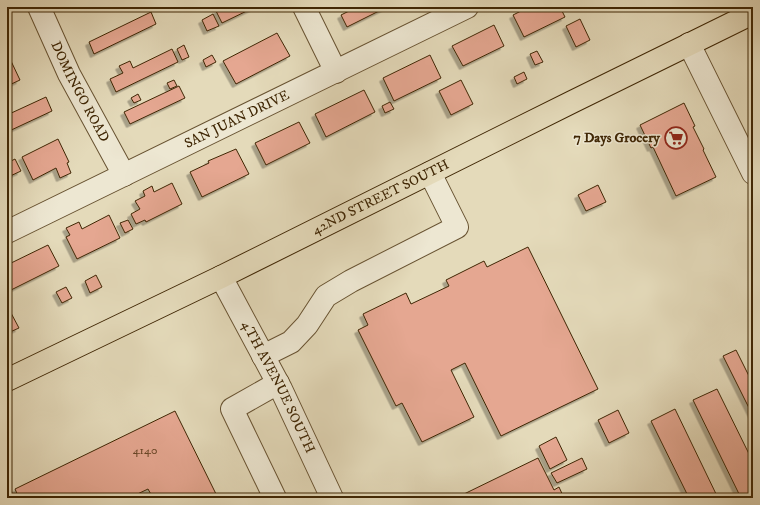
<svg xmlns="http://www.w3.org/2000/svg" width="760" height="505" font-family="'IM FELL DW Pica',serif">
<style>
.building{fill:#e5a791;stroke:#3f2604;filter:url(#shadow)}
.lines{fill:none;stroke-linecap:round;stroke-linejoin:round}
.minor-casing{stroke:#685332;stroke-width:24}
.major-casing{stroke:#3f2604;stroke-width:24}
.minor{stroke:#ede7d2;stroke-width:22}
.major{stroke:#e4daba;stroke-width:22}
.labels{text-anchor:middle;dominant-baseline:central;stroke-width:3;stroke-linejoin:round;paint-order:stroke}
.number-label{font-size:12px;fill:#684627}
.street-label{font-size:14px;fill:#3f2604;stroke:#ede7d2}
.poi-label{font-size:14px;font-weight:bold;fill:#3f2604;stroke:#ede7d2;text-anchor:end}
</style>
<defs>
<filter id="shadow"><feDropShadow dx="-3.5" dy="3.5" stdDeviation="0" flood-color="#0004"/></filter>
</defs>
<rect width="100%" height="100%" fill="#e4daba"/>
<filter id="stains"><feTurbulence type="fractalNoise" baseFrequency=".005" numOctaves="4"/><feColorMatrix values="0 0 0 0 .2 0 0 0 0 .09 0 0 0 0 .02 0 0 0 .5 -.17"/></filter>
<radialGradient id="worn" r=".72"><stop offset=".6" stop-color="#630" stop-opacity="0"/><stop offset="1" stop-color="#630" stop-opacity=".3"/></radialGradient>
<!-- building -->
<path class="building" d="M 225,7 L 255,7 L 222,23 L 216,11 Z
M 357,7 L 387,7 L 347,27 L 341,15 Z
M 529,7 L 560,7 L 565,17 L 524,37 L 513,15 Z
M 151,12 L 156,24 L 94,54 L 89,42 Z
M 213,14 L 219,26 L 207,31 L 202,20 Z
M 580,19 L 590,40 L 576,47 L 566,26 Z
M 494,25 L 504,46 L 463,66 L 452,46 Z
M 277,33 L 290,56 L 236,84 L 223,61 Z
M 184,45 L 189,57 L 182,60 L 177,49 Z
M 172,49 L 178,62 L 116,92 L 110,79 L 123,73 L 119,66 L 130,61 L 133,68 Z
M 537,51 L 543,62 L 535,65 L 530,54 Z
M 212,55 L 216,62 L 206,67 L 203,60 Z
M 430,55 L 441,78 L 394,101 L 383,78 Z
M 11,61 L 20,80 L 7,86 L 7,62 Z
M 524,72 L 527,79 L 517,84 L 514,77 Z
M 174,80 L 177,86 L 170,89 L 167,83 Z
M 461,80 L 473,104 L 451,115 L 439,91 Z
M 179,86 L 185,98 L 130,124 L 124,112 Z
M 364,90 L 375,112 L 326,137 L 315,114 Z
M 138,94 L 141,100 L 134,103 L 131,98 Z
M 46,97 L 52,111 L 7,132 L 7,115 Z
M 390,102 L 394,109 L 385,113 L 382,106 Z
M 684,103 L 695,126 L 693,127 L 704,149 L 703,150 L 716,177 L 676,196 L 653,147 L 651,148 L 640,125 Z
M 299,122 L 310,143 L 266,165 L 255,143 Z
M 58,139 L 69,162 L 67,163 L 71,173 L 60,178 L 56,168 L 33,180 L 22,157 Z
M 236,149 L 249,174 L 202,197 L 190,172 L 209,163 L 208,161 Z
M 15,159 L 21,171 L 8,177 L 7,174 L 7,163 Z
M 172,183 L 182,204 L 146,222 L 145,220 L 136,224 L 131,214 L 140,209 L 135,201 L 145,196 L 143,191 L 152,186 L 154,192 Z
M 598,185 L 606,202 L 586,211 L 578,195 Z
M 109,215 L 120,238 L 77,259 L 66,237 L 70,235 L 66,228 L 79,222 L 82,229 Z
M 128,220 L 133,229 L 125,233 L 120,223 Z
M 48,245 L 59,266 L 11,290 L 7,282 L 7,265 Z
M 528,247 L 598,389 L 501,436 L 465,363 L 451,370 L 474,417 L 422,442 L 402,403 L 396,406 L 358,330 L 368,325 L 363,314 L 406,293 L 411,304 L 449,286 L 446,280 L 484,261 L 487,267 Z
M 96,275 L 102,287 L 90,293 L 85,281 Z
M 66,287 L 72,298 L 62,303 L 56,292 Z
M 11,313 L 19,328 L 10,332 L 7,327 L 7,316 Z
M 736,350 L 753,384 L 753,416 L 723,356 Z
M 717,389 L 753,462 L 753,498 L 741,498 L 693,400 Z
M 675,409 L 718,498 L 689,498 L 651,421 Z
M 618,410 L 629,433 L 609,443 L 598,420 Z
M 175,411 L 218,498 L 153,498 L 148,489 L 129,498 L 19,498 L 15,489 Z
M 556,437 L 567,460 L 550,469 L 539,446 Z
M 538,458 L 554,490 L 559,487 L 564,498 L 466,498 L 464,494 Z
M 582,458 L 587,469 L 557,483 L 551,473 Z"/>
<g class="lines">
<!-- minor casing -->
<g class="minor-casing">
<g id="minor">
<path id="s1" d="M 39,7 L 69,74 L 124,175"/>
<path d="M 304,7 L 336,72"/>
<path d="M 689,44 L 753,173"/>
<path id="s2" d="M 7,232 L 467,7"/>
<path id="s3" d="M 221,277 L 281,389 L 332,498"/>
<path d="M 263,356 L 291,342 L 307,325 L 326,296 L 351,281 L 457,227 L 430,173"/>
<path d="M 275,498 L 232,409 L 278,383"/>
</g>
</g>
<!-- major casing -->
<g class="major-casing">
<g id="major">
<path id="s4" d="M 7,380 L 221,277 L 572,102 L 753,13"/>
</g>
</g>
<!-- minor -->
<use href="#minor" class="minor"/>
<!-- major -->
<use href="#major" class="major"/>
</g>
<!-- icons -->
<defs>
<g id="supermarket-ring" transform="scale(1.15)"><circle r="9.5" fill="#ede7d2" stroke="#8f2418" stroke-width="1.5"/><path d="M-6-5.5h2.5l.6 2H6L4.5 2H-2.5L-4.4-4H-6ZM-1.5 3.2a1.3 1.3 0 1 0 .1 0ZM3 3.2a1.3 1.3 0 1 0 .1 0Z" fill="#8f2418"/></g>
</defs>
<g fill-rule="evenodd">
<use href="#supermarket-ring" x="676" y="138"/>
</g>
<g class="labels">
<!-- number labels -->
<g class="number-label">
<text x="145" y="450">4140</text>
</g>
<!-- street labels -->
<g class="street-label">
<text stroke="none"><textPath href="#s1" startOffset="94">DOMINGO ROAD</textPath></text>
<text stroke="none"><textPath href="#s2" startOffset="256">SAN JUAN DRIVE</textPath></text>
<text stroke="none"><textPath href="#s4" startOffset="416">42ND STREET SOUTH</textPath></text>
<text stroke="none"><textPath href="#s3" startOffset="124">4TH AVENUE SOUTH</textPath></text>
</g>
<!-- poi labels -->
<g class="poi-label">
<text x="660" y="138">7 Days Grocery</text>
</g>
</g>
<!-- margin -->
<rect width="760" height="505" fill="none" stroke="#e4daba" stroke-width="24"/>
<rect x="8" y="8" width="744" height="489" fill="none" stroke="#3f2604" stroke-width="2"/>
<rect x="12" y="12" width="736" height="481" fill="none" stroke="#3f2604"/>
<rect width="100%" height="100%" filter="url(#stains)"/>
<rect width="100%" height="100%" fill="url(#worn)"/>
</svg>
